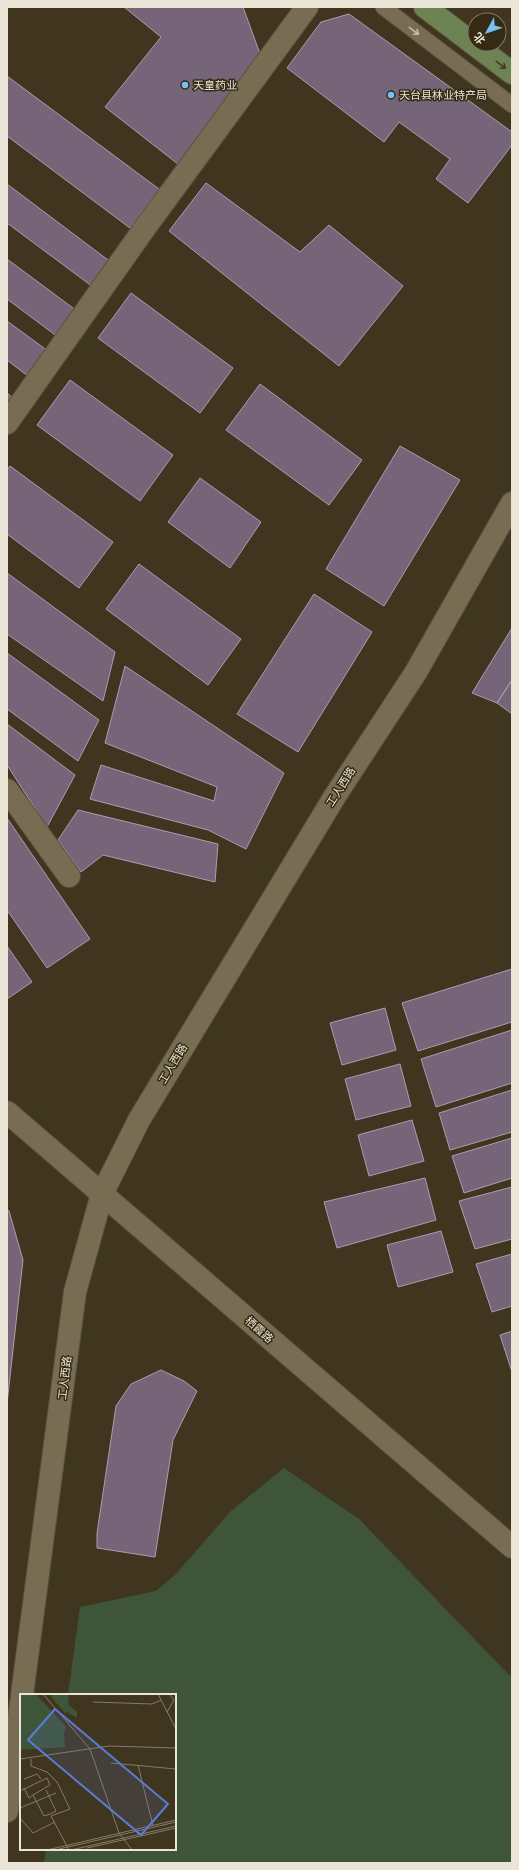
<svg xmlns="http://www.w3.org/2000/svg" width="519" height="1870" font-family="'Nunito Sans','Noto Sans SC',sans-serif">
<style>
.green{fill:#3f5539}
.building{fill:#766479;stroke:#af9bb2}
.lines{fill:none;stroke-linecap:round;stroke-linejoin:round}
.service-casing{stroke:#59513c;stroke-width:17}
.minor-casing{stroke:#59513c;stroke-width:24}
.tertiary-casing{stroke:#59513c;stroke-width:24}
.secondary-casing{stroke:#59513c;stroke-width:24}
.primary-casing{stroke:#59513c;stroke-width:24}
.service{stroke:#786c53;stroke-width:15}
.minor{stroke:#786c53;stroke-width:22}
.tertiary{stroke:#786c53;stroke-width:22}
.secondary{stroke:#786c53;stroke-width:22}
.primary{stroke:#6d8353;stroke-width:22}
.oneway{stroke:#c3bba9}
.oneway2{stroke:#403d21}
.poi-dot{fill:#77bff7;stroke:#352b14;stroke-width:1.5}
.labels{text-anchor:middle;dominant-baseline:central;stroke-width:3;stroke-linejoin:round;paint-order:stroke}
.poi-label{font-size:11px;fill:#ebe5d7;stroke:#352b14;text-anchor:start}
.street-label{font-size:11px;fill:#ebe5d7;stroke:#352b14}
.inset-road{fill:none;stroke:#847b68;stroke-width:1}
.view{fill:#5b7bd8;fill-opacity:0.15;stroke:#5b7bd8;stroke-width:2}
.inset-edge{fill:none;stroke:#ebe5d7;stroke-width:2}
</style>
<rect width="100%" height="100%" fill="#40351e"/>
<!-- green -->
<path class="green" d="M 284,1468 L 359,1519 L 512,1678 L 512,1863 L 44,1863 L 46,1849 L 175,1849 L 175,1695 L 68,1695 L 80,1607 L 156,1591 L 175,1575 L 231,1511 Z"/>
<!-- building -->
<path class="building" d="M 124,7 L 243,7 L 263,62 L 183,168 L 105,107 L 161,37 Z
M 349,14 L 512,132 L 512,145 L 468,203 L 436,179 L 450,159 L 399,122 L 384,142 L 287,68 L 321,22 Z
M 7,76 L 159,189 L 130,228 L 7,136 Z
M 206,183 L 300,252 L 329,225 L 403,286 L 339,366 L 169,231 Z
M 7,184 L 112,263 L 93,287 L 7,223 Z
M 7,259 L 77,311 L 58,337 L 7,299 Z
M 131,293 L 233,368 L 200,413 L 98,338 Z
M 7,321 L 48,351 L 29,377 L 7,360 Z
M 70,380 L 173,455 L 140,501 L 37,425 Z
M 260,384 L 362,460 L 329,505 L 226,430 Z
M 7,393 L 14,399 L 7,408 Z
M 400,446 L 460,480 L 384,606 L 326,569 Z
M 10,466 L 113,542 L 79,588 L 7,534 L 7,470 Z
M 200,478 L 261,522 L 230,568 L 168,522 Z
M 139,564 L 241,639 L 208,685 L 106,609 Z
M 7,573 L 115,652 L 103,701 L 7,634 Z
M 314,594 L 372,632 L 298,752 L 237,714 Z
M 512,628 L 512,680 L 497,703 L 472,693 Z
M 7,653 L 99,720 L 78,761 L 7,709 Z
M 125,666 L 284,773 L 246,849 L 208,830 L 90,799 L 101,765 L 214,801 L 217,787 L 105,743 Z
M 512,680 L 512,714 L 497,703 Z
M 7,724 L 75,775 L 47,827 L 7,765 Z
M 78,810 L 218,844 L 215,882 L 103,855 L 81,872 L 58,840 Z
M 7,818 L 90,939 L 47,968 L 7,910 Z
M 7,946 L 32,982 L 7,999 Z
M 512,969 L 512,1022 L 418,1051 L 402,1003 Z
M 385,1008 L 396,1050 L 342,1065 L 330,1023 Z
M 512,1030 L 512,1083 L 436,1107 L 421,1059 Z
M 400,1064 L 411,1106 L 356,1120 L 345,1079 Z
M 512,1090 L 512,1132 L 450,1150 L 439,1113 Z
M 412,1120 L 424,1161 L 369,1176 L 358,1135 Z
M 512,1138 L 512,1178 L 464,1193 L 452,1156 Z
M 425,1178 L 436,1220 L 337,1248 L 324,1202 Z
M 512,1187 L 512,1239 L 475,1249 L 459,1201 Z
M 7,1209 L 9,1211 L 23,1260 L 7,1404 Z
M 441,1231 L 453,1272 L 398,1287 L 387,1245 Z
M 512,1254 L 512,1306 L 492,1312 L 476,1264 Z
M 512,1331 L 512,1372 L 500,1335 Z
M 161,1370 L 184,1381 L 197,1391 L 173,1440 L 155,1557 L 97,1548 L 97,1533 L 116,1406 L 131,1384 Z"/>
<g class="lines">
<!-- service casing -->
<g class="service-casing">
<path id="service" d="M 383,7 L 512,105"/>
</g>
<!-- minor casing -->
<g class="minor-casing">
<path id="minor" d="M 7,423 L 144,229 L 307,7
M 7,790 L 69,876"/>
</g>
<!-- tertiary casing -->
<g class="tertiary-casing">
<path id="tertiary" d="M 7,1112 L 512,1547"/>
</g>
<!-- secondary casing -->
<g class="secondary-casing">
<path id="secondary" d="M 22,1695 L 75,1292 L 102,1194 L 139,1120 L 335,796 L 416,672 L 512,503
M 7,1811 L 21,1702"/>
</g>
<!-- primary casing -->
<g class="primary-casing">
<path id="primary" d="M 425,7 L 512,73"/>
</g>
<!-- service -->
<use href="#service" class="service"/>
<!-- minor -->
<use href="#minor" class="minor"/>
<!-- tertiary -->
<use href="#tertiary" class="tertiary"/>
<!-- secondary -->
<use href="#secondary" class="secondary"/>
<!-- primary -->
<use href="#primary" class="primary"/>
</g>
<!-- one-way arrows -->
<defs><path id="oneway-shaft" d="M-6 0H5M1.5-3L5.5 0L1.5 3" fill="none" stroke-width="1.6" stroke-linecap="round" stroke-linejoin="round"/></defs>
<use class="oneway" href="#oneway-shaft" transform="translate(414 31) rotate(37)"/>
<use class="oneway2" href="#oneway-shaft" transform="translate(501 65) rotate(37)"/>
<!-- markers -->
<g class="poi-dot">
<circle cx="185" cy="85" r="4"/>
<circle cx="391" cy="95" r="4"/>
</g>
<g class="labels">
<!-- poi labels -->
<g class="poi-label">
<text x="193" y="85">天皇药业</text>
<text x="399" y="95">天台县林业特产局</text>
</g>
<!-- street labels -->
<g class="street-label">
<text transform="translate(341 787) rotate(-58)">工人西路</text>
<text transform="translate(173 1064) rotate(-59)">工人西路</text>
<text transform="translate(259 1330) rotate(41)">栖霞路</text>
<text transform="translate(65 1378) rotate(-83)">工人西路</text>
</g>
</g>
<!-- overview -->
<g transform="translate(20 1694)">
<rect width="156" height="156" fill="#40351e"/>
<path d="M 0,0 L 16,0 L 46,33 L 44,39 L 45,53 L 0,56 ZM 29,0 L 48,0 L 49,11 L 57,18 L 57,24 L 47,18 L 45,19 Z" fill="#3f5539"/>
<path class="inset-road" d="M 23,0 L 70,55 L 99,139 L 112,156M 138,0 L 156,35M 73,8 L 132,10 L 141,6M 147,18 L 154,6 L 149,0M 0,65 L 89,52 L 156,54M 11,65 L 11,72 L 27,78 L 37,88 L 50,115 L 31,122M 91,69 L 156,75M 118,71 L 133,132M 4,85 L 17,80 L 21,85M 4,94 L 9,104 L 13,101M 26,96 L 36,117 L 30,120M 0,97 L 27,84 L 30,91 L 13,101 L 24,122 L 30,120M 0,114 L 36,99M 31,122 L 49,156M 0,124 L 13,139 L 35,128M 67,154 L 156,134M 27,156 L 156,126M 35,156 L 156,128M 51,156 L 156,132"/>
<path class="view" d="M 35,15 L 148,110 L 121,141 L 8,46 Z"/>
<rect width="156" height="156" class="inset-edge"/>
</g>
<!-- border -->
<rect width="519" height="1870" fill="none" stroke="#ebe5d7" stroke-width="16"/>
<!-- north arrow -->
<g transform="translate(487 32) rotate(230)"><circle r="19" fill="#352b14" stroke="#7e7562"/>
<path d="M0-3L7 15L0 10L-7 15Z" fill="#77bff7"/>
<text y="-6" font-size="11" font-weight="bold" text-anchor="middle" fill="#ebe5d7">北</text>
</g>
</svg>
